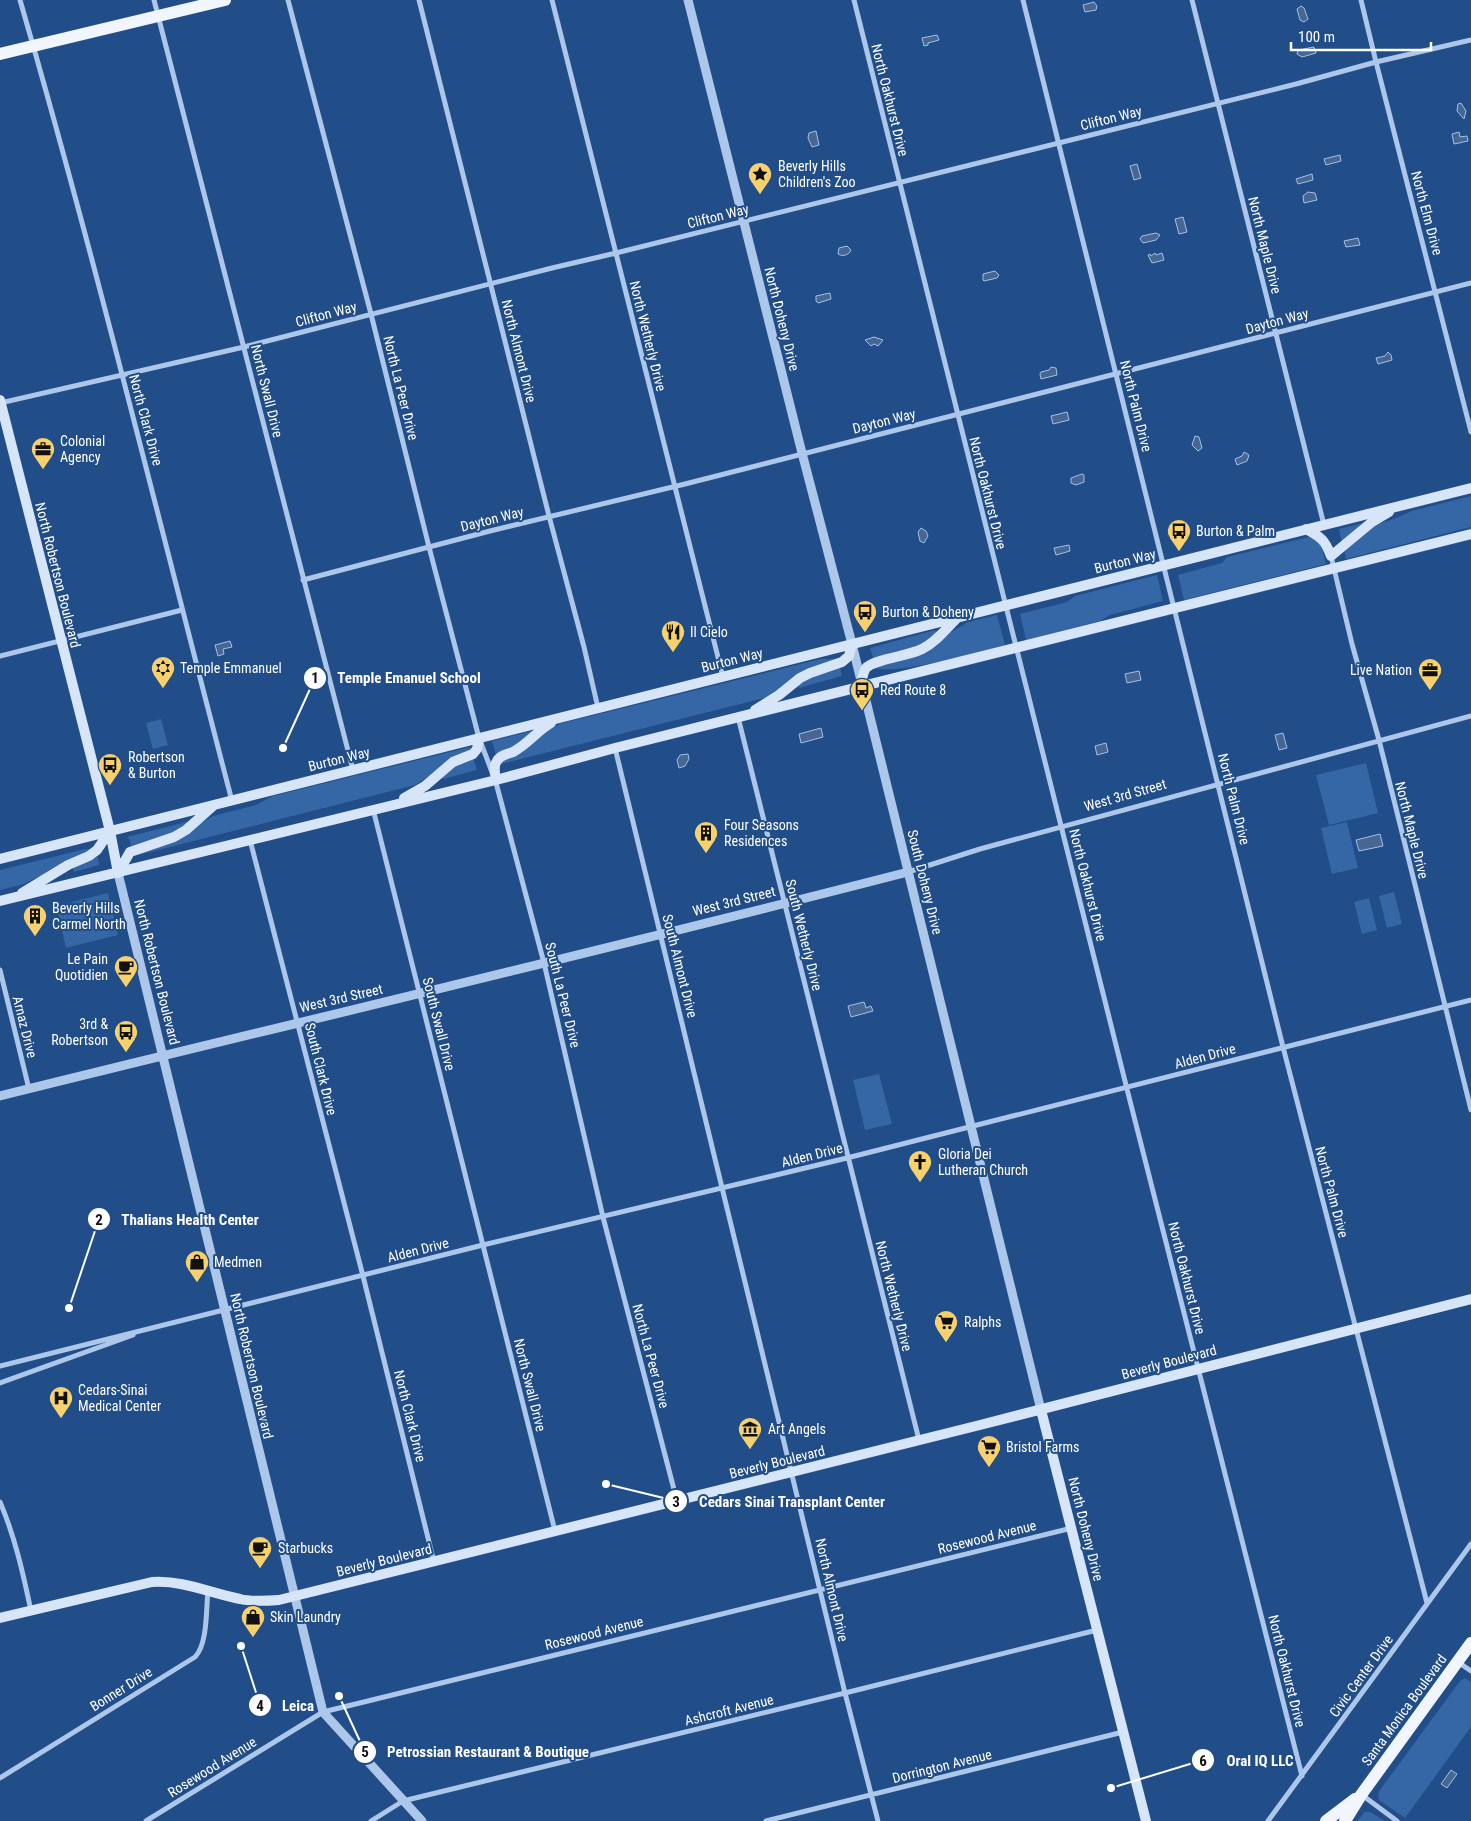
<svg xmlns="http://www.w3.org/2000/svg" width="1471" height="1821" font-family="'Roboto Condensed',sans-serif">
<style>
.green{fill:#3566a6}
.water{fill:#476691;stroke:#a0c2eb}
.lines{fill:none;stroke-linecap:round;stroke-linejoin:round}
.minor{stroke:#acc7ea;stroke-width:5}
.tertiary{stroke:#acc7ea;stroke-width:9}
.secondary{stroke:#d7e5f8;stroke-width:10}
.primary{stroke:#f0f5fe;stroke-width:12}
.labels{text-anchor:middle;dominant-baseline:central;stroke-width:4;stroke-linejoin:round;paint-order:stroke}
.street-label{font-size:14px;fill:#fff;stroke:#214d88}
.poi-label{font-size:14px;fill:#fff;stroke:#214d88;text-anchor:start}
.leader{fill:none;stroke:#fff;stroke-width:2}
.callout-dot{fill:#fff;stroke:#214d88;stroke-width:2}
.mark-label{font-size:15px;text-anchor:middle;font-weight:bold;fill:#111}
.callout-label{font-size:15px;text-anchor:middle;font-weight:bold;fill:#fff;stroke:#214d88;stroke-width:4;stroke-linejoin:round;paint-order:stroke}
</style>
<rect width="100%" height="100%" fill="#214d88"/>
<!-- green -->
<path class="green" d="M 1471,496 L 1471,527 L 1346,559 L 1344,549 L 1376,524 L 1391,520 L 1412,511 Z
M 1363,523 L 1363,525 L 1342,543 L 1339,529 Z
M 1309,537 C 1322,540 1323,552 1326,564 L 1184,600 L 1178,575 L 1222,563 L 1227,557 Z
M 1157,575 L 1163,601 L 1110,615 L 1100,621 L 1026,640 L 1020,614 L 1067,602 L 1075,596 Z
M 997,615 L 1005,645 C 978,652 898,675 875,668 L 875,666 L 946,635 L 968,622 Z
M 935,630 L 937,634 L 924,645 L 874,660 L 870,648 Z
M 821,659 L 835,659 L 772,696 L 501,764 L 500,760 L 559,724 Z
M 840,667 L 842,676 L 799,688 L 798,683 L 811,675 Z
M 161,719 L 168,745 L 153,749 L 146,723 Z
M 532,731 L 533,732 L 522,743 L 496,755 L 492,741 Z
M 470,747 L 471,749 L 415,785 L 138,855 L 137,851 L 199,824 L 213,816 L 256,805 L 273,796 Z
M 473,758 L 477,770 L 443,779 L 441,775 L 450,768 Z
M 1366,763 L 1378,813 L 1329,825 L 1316,775 Z
M 190,821 L 176,832 L 131,846 L 130,840 L 127,837 Z
M 1347,822 L 1358,868 L 1332,874 L 1321,828 Z
M 85,849 L 93,850 L 24,884 L 0,890 L 0,870 Z
M 98,857 L 99,865 L 74,872 L 73,868 Z
M 1394,892 L 1402,924 L 1387,928 L 1379,896 Z
M 108,893 L 118,935 L 66,948 L 56,906 Z
M 1369,898 L 1377,930 L 1362,934 L 1354,902 Z
M 879,1074 L 892,1124 L 865,1130 L 853,1080 Z
M 1465,1678 L 1471,1682 L 1471,1727 L 1405,1818 L 1379,1800 L 1378,1794 L 1380,1790 L 1460,1681 Z
M 1365,1812 L 1370,1812 L 1385,1821 L 1357,1821 Z"/>
<!-- water -->
<path class="water" d="M 1094,2 L 1097,6 L 1096,10 L 1085,12 L 1083,5 Z
M 1301,6 L 1304,8 L 1308,19 L 1304,22 L 1300,20 L 1297,9 Z
M 937,35 L 939,40 L 928,43 L 928,45 L 924,46 L 922,38 Z
M 1314,47 L 1316,53 L 1302,57 L 1297,54 L 1298,50 Z
M 1461,103 L 1466,111 L 1464,119 L 1457,111 L 1458,104 Z
M 816,131 L 819,145 L 812,147 L 808,138 L 809,133 Z
M 1459,132 L 1460,137 L 1467,136 L 1468,141 L 1454,144 L 1452,134 Z
M 1340,155 L 1341,161 L 1326,165 L 1324,159 Z
M 1137,164 L 1141,178 L 1134,180 L 1130,166 Z
M 1312,174 L 1313,180 L 1298,184 L 1296,179 Z
M 1308,192 L 1315,193 L 1317,200 L 1304,203 L 1303,196 Z
M 1183,217 L 1187,232 L 1179,234 L 1175,219 Z
M 1156,233 L 1160,235 L 1156,240 L 1143,243 L 1140,239 L 1142,236 Z
M 1358,238 L 1360,245 L 1346,247 L 1344,241 Z
M 847,246 L 851,250 C 849,255 843,257 838,254 L 839,248 Z
M 1155,253 L 1156,255 L 1162,253 L 1164,260 L 1152,263 L 1148,255 L 1150,254 L 1151,256 Z
M 995,271 L 999,275 L 997,278 L 984,281 L 983,280 L 983,274 Z
M 830,293 L 831,299 L 818,303 L 816,301 L 816,296 Z
M 874,337 L 883,340 L 878,346 L 874,344 L 871,346 L 865,340 Z
M 1388,352 L 1391,355 L 1392,360 L 1378,364 L 1376,358 L 1385,356 Z
M 1051,367 L 1056,368 L 1057,375 L 1041,379 L 1040,374 L 1041,372 L 1049,370 Z
M 1067,412 L 1069,420 L 1053,424 L 1051,416 Z
M 1195,436 L 1199,437 L 1202,448 L 1198,451 L 1192,445 Z
M 1244,452 L 1249,455 L 1247,461 L 1237,465 L 1235,459 L 1242,456 Z
M 1082,474 L 1084,475 L 1084,482 L 1076,485 L 1071,483 L 1071,478 Z
M 921,528 L 926,531 L 928,536 L 924,543 L 920,541 L 918,532 Z
M 1069,545 L 1070,551 L 1056,555 L 1054,548 Z
M 230,641 L 232,647 L 223,649 L 224,654 L 218,656 L 215,645 Z
M 1139,671 L 1141,680 L 1127,683 L 1125,674 Z
M 821,728 L 823,737 L 801,743 L 799,734 Z
M 1283,733 L 1287,748 L 1279,750 L 1275,735 Z
M 1106,743 L 1108,752 L 1097,755 L 1095,746 Z
M 688,754 L 689,759 L 685,766 L 679,768 L 677,760 L 680,755 Z
M 1380,834 L 1383,846 L 1359,851 L 1356,840 Z
M 864,1002 L 866,1008 L 871,1006 L 873,1011 L 851,1017 L 848,1006 Z
M 1451,1770 L 1457,1774 L 1447,1788 L 1441,1784 Z"/>
<g class="lines">
<!-- minor -->
<path class="minor" d="M 20,0 C 97,265 162,534 232,801
M 154,0 L 353,770
M 288,0 L 371,314 L 429,547 L 479,738 L 492,772
M 419,0 L 549,516 L 584,647 L 598,708
M 552,0 L 723,677
M 854,0 L 1129,1097 L 1302,1776
M 1023,0 L 1283,1047 L 1427,1603
M 1192,0 L 1324,525
M 1361,0 L 1376,62 L 1471,432
M 0,403 L 244,347 L 552,268 L 616,253 L 1296,84 L 1376,62 L 1471,40
M 1331,556 L 1352,644 L 1379,740 L 1471,1110
M 303,580 L 490,531 L 685,484 L 1471,283
M 0,656 L 182,610
M 738,717 L 919,1440
M 615,748 L 845,1693 L 878,1821
M 495,779 L 544,963 L 603,1217 L 677,1501
M 373,809 L 555,1531
M 250,840 L 363,1276 L 434,1562
M 908,872 L 980,849 L 1471,716
M 0,970 L 29,1089
M 0,1366 L 483,1245 L 847,1158 L 1471,1000
M 0,1383 L 133,1335
M 0,1502 C 15,1537 23,1573 31,1611
M 1458,1662 L 1471,1671
M 0,1778 L 195,1657 C 208,1644 206,1608 208,1590
M 1362,1795 L 1397,1821
M 146,1821 L 323,1712 L 1072,1528
M 371,1821 L 403,1801 L 845,1693 L 1097,1630
M 766,1821 L 1123,1732
M 1268,1821 L 1471,1544"/>
<!-- tertiary -->
<path class="tertiary" d="M 688,0 L 802,453 L 852,644 L 1041,1410
M 118,873 L 323,1712 L 422,1821
M 0,1096 C 302,1021 606,950 908,872"/>
<!-- secondary -->
<path class="secondary" d="M 0,400 L 110,831 L 118,873
M 1306,529 C 1321,537 1325,540 1331,556 L 1372,522 L 1389,512
M 861,687 C 862,681 862,674 866,668 C 874,659 909,656 922,649 C 936,642 946,629 957,618
M 755,710 L 779,695 L 800,678 L 810,673 L 842,662 L 849,656 L 852,644
M 496,780 C 495,774 493,766 497,761 C 500,755 508,754 513,752 C 528,744 537,731 551,723
M 404,798 L 425,786 L 453,762 L 473,754 L 477,749 L 479,738
M 0,859 L 1471,488
M 118,873 L 130,852 L 174,837 L 186,830 L 213,806
M 22,893 L 68,865 L 89,856 L 97,850 L 110,831
M 0,901 L 496,780 L 615,748 L 1471,534
M 1041,1410 L 1146,1821
M 0,1618 L 152,1582 C 183,1580 210,1593 240,1599 C 252,1602 266,1601 279,1600 L 980,1425 L 1471,1299"/>
<!-- primary -->
<path class="primary" d="M 0,54 L 225,0
M 1326,1821 L 1355,1799
M 1345,1821 L 1361,1795 L 1471,1643"/>
</g>
<!-- icons -->
<defs>
<g id="sight-pin" transform="scale(1.25)"><path d="M0 17L-7.5 6A9.5 9.5 0 1 1 7.5 6Z" fill="#f7d16e" stroke="#214d88"/><path d="M0-6L1.8-2.2L6-1.7L2.9 1.2L3.7 5.4L0 3.3L-3.7 5.4L-2.9 1.2L-6-1.7L-1.8-2.2Z" fill="#111"/></g>
<g id="office-pin" transform="scale(1.25)"><path d="M0 17L-7.5 6A9.5 9.5 0 1 1 7.5 6Z" fill="#f7d16e" stroke="#214d88"/><path d="M-6-3h4V-5.5h4V-3h4V5H-6ZM-1-4.5V-3h2v-1.5ZM-6 0V1H6V0Z" fill="#111"/></g>
<g id="bus-pin" transform="scale(1.25)"><path d="M0 17L-7.5 6A9.5 9.5 0 1 1 7.5 6Z" fill="#f7d16e" stroke="#214d88"/><path d="M-5-6H5V4H4V6H2V4H-2V6H-4V4H-5ZM-3.5-4V0h7V-4ZM-3.5 1.2v1.5H-2V1.2ZM2 1.2v1.5H3.5V1.2Z" fill="#111"/></g>
<g id="restaurant-pin" transform="scale(1.25)"><path d="M0 17L-7.5 6A9.5 9.5 0 1 1 7.5 6Z" fill="#f7d16e" stroke="#214d88"/><path d="M-5-6h1v4h1v-4h1v4h1v-4h1v5L-1.5 .5V6h-2V.5L-5-1ZM5-6V6H3V1.5H1.5Q1.5-4 5-6Z" fill="#111"/></g>
<g id="synagogue-pin" transform="scale(1.25)"><path d="M0 17L-7.5 6A9.5 9.5 0 1 1 7.5 6Z" fill="#f7d16e" stroke="#214d88"/><path d="M0-6.5L5.6 3.2H-5.6ZM0 6.5L5.6-3.2H-5.6Z" fill="#111"/></g>
<g id="building-pin" transform="scale(1.25)"><path d="M0 17L-7.5 6A9.5 9.5 0 1 1 7.5 6Z" fill="#f7d16e" stroke="#214d88"/><path d="M-4-6H4V6H1V3H-1V6H-4ZM-2.5-4.3h1.7v1.8h-1.7ZM.8-4.3h1.7v1.8H.8ZM-2.5-1h1.7V.8h-1.7ZM.8-1h1.7V.8H.8Z" fill="#111"/></g>
<g id="cafe-pin" transform="scale(1.25)"><path d="M0 17L-7.5 6A9.5 9.5 0 1 1 7.5 6Z" fill="#f7d16e" stroke="#214d88"/><path d="M-5.5-4.5H6V0H3Q3 3.5 0 3.5H-2.5Q-5.5 3.5-5.5 0ZM3-3.2v2h1.7v-2ZM-6 4.5H4V6H-6Z" fill="#111"/></g>
<g id="church-pin" transform="scale(1.25)"><path d="M0 17L-7.5 6A9.5 9.5 0 1 1 7.5 6Z" fill="#f7d16e" stroke="#214d88"/><path d="M-1.2-6h2.4v3.5h3.3v2.4h-3.3V6h-2.4V-.1h-3.3v-2.4h3.3Z" fill="#111"/></g>
<g id="shop-pin" transform="scale(1.25)"><path d="M0 17L-7.5 6A9.5 9.5 0 1 1 7.5 6Z" fill="#f7d16e" stroke="#214d88"/><path d="M-5-2.5h2.3a2.7 3.5 0 0 1 5.4 0H5L5.5 6h-11ZM-1.5-2.5h3a1.5 2.3 0 0 0-3 0Z" fill="#111"/></g>
<g id="supermarket-pin" transform="scale(1.25)"><path d="M0 17L-7.5 6A9.5 9.5 0 1 1 7.5 6Z" fill="#f7d16e" stroke="#214d88"/><path d="M-6-5.5h2.5l.6 2H6L4.5 2H-2.5L-4.4-4H-6ZM-1.5 3.2a1.3 1.3 0 1 0 .1 0ZM3 3.2a1.3 1.3 0 1 0 .1 0Z" fill="#111"/></g>
<g id="hospital-pin" transform="scale(1.25)"><path d="M0 17L-7.5 6A9.5 9.5 0 1 1 7.5 6Z" fill="#f7d16e" stroke="#214d88"/><path d="M-5-5h3v3.5h4V-5h3V5h-3V1.5h-4V5h-3Z" fill="#111"/></g>
<g id="museum-pin" transform="scale(1.25)"><path d="M0 17L-7.5 6A9.5 9.5 0 1 1 7.5 6Z" fill="#f7d16e" stroke="#214d88"/><path d="M0-6L6-3V-2H-6V-3ZM-5-1h2V3h-2ZM-1-1h2V3h-2ZM3-1h2V3H3ZM-6 4H6V6H-6Z" fill="#111"/></g>
</defs>
<g fill-rule="evenodd">
<use href="#sight-pin" x="760" y="174"/>
<use href="#office-pin" x="43" y="449"/>
<use href="#bus-pin" x="1179" y="531"/>
<use href="#bus-pin" x="865" y="612"/>
<use href="#restaurant-pin" x="673" y="632"/>
<use href="#synagogue-pin" x="163" y="668"/>
<use href="#office-pin" x="1430" y="670"/>
<use href="#bus-pin" x="862" y="690"/>
<use href="#bus-pin" x="110" y="765"/>
<use href="#building-pin" x="706" y="833"/>
<use href="#building-pin" x="35" y="916"/>
<use href="#cafe-pin" x="126" y="967"/>
<use href="#bus-pin" x="126" y="1032"/>
<use href="#church-pin" x="920" y="1162"/>
<use href="#shop-pin" x="197" y="1262"/>
<use href="#supermarket-pin" x="946" y="1322"/>
<use href="#hospital-pin" x="61" y="1398"/>
<use href="#museum-pin" x="750" y="1429"/>
<use href="#supermarket-pin" x="989" y="1447"/>
<use href="#cafe-pin" x="260" y="1548"/>
<use href="#shop-pin" x="253" y="1617"/>
</g>
<g class="labels">
<!-- street labels -->
<g class="street-label">
<text transform="translate(890 100) rotate(76)">North Oakhurst Drive</text>
<text transform="translate(1111 118) rotate(-14)">Clifton Way</text>
<text transform="translate(1427 213) rotate(75)">North Elm Drive</text>
<text transform="translate(718 216) rotate(-14)">Clifton Way</text>
<text transform="translate(1265 245) rotate(76)">North Maple Drive</text>
<text transform="translate(326 314) rotate(-15)">Clifton Way</text>
<text transform="translate(782 319) rotate(76)">North Doheny Drive</text>
<text transform="translate(1277 321) rotate(-15)">Dayton Way</text>
<text transform="translate(648 336) rotate(76)">North Wetherly Drive</text>
<text transform="translate(519 351) rotate(76)">North Almont Drive</text>
<text transform="translate(401 388) rotate(76)">North La Peer Drive</text>
<text transform="translate(267 391) rotate(76)">North Swall Drive</text>
<text transform="translate(1136 406) rotate(76)">North Palm Drive</text>
<text transform="translate(146 420) rotate(75)">North Clark Drive</text>
<text transform="translate(884 421) rotate(-14)">Dayton Way</text>
<text transform="translate(988 493) rotate(76)">North Oakhurst Drive</text>
<text transform="translate(492 519) rotate(-14)">Dayton Way</text>
<text transform="translate(1125 561) rotate(-14)">Burton Way</text>
<text transform="translate(58 575) rotate(76)">North Robertson Boulevard</text>
<text transform="translate(732 660) rotate(-14)">Burton Way</text>
<text transform="translate(339 759) rotate(-14)">Burton Way</text>
<text transform="translate(1125 795) rotate(-16)">West 3rd Street</text>
<text transform="translate(1234 799) rotate(76)">North Palm Drive</text>
<text transform="translate(1412 830) rotate(76)">North Maple Drive</text>
<text transform="translate(925 882) rotate(76)">South Doheny Drive</text>
<text transform="translate(1088 885) rotate(76)">North Oakhurst Drive</text>
<text transform="translate(734 901) rotate(-14)">West 3rd Street</text>
<text transform="translate(804 935) rotate(76)">South Wetherly Drive</text>
<text transform="translate(680 966) rotate(76)">South Almont Drive</text>
<text transform="translate(157 972) rotate(76)">North Robertson Boulevard</text>
<text transform="translate(563 995) rotate(76)">South La Peer Drive</text>
<text transform="translate(341 998) rotate(-13)">West 3rd Street</text>
<text transform="translate(439 1024) rotate(76)">South Swall Drive</text>
<text transform="translate(25 1027) rotate(76)">Arnaz Drive</text>
<text transform="translate(1205 1056) rotate(-15)">Alden Drive</text>
<text transform="translate(321 1069) rotate(76)">South Clark Drive</text>
<text transform="translate(812 1155) rotate(-14)">Alden Drive</text>
<text transform="translate(1332 1192) rotate(75)">North Palm Drive</text>
<text transform="translate(418 1250) rotate(-14)">Alden Drive</text>
<text transform="translate(1187 1278) rotate(76)">North Oakhurst Drive</text>
<text transform="translate(894 1296) rotate(76)">North Wetherly Drive</text>
<text transform="translate(651 1356) rotate(75)">North La Peer Drive</text>
<text transform="translate(1169 1362) rotate(-15)">Beverly Boulevard</text>
<text transform="translate(252 1366) rotate(77)">North Robertson Boulevard</text>
<text transform="translate(530 1385) rotate(76)">North Swall Drive</text>
<text transform="translate(410 1416) rotate(76)">North Clark Drive</text>
<text transform="translate(777 1462) rotate(-14)">Beverly Boulevard</text>
<text transform="translate(1086 1529) rotate(76)">North Doheny Drive</text>
<text transform="translate(987 1537) rotate(-14)">Rosewood Avenue</text>
<text transform="translate(384 1560) rotate(-14)">Beverly Boulevard</text>
<text transform="translate(832 1590) rotate(77)">North Almont Drive</text>
<text transform="translate(594 1633) rotate(-14)">Rosewood Avenue</text>
<text transform="translate(1287 1671) rotate(76)">North Oakhurst Drive</text>
<text transform="translate(1361 1676) rotate(-54)">Civic Center Drive</text>
<text transform="translate(121 1689) rotate(-32)">Bonner Drive</text>
<text transform="translate(729 1710) rotate(-14)">Ashcroft Avenue</text>
<text transform="translate(1404 1710) rotate(-54)">Santa Monica Boulevard</text>
<text transform="translate(942 1766) rotate(-14)">Dorrington Avenue</text>
<text transform="translate(212 1767) rotate(-32)">Rosewood Avenue</text>
</g>
<!-- poi labels -->
<g class="poi-label">
<text x="778" y="166">Beverly Hills<tspan x="778" dy="16">Children's Zoo</tspan></text>
<text x="60" y="441">Colonial<tspan x="60" dy="16">Agency</tspan></text>
<text x="1196" y="531">Burton &amp; Palm</text>
<text x="882" y="612">Burton &amp; Doheny</text>
<text x="690" y="632">Il Cielo</text>
<text x="180" y="668">Temple Emmanuel</text>
<text x="1412" y="670" text-anchor="end">Live Nation</text>
<text x="880" y="690">Red Route 8</text>
<text x="128" y="757">Robertson<tspan x="128" dy="16">&amp; Burton</tspan></text>
<text x="724" y="825">Four Seasons<tspan x="724" dy="16">Residences</tspan></text>
<text x="52" y="908">Beverly Hills<tspan x="52" dy="16">Carmel North</tspan></text>
<text x="108" y="959" text-anchor="end">Le Pain<tspan x="108" dy="16">Quotidien</tspan></text>
<text x="108" y="1024" text-anchor="end">3rd &amp;<tspan x="108" dy="16">Robertson</tspan></text>
<text x="938" y="1154">Gloria Dei<tspan x="938" dy="16">Lutheran Church</tspan></text>
<text x="214" y="1262">Medmen</text>
<text x="964" y="1322">Ralphs</text>
<text x="78" y="1390">Cedars-Sinai<tspan x="78" dy="16">Medical Center</tspan></text>
<text x="768" y="1429">Art Angels</text>
<text x="1006" y="1447">Bristol Farms</text>
<text x="278" y="1548">Starbucks</text>
<text x="270" y="1617">Skin Laundry</text>
</g>
</g>
<!-- callouts -->
<path class="leader" d="M283 748L315 678M69 1308L99 1219M606 1484L676 1501M241 1646L260 1705M339 1696L365 1752M1111 1788L1203 1760"/>
<g class="callout-dot">
<circle cx="283" cy="748" r="5"/>
<circle cx="69" cy="1308" r="5"/>
<circle cx="606" cy="1484" r="5"/>
<circle cx="241" cy="1646" r="5"/>
<circle cx="339" cy="1696" r="5"/>
<circle cx="1111" cy="1788" r="5"/>
<circle cx="315" cy="678" r="12"/>
<circle cx="99" cy="1219" r="12"/>
<circle cx="676" cy="1501" r="12"/>
<circle cx="260" cy="1705" r="12"/>
<circle cx="365" cy="1752" r="12"/>
<circle cx="1203" cy="1760" r="12"/>
</g>
<g class="mark-label">
<text x="315" y="683">1</text>
<text x="99" y="1225">2</text>
<text x="676" y="1507">3</text>
<text x="260" y="1711">4</text>
<text x="365" y="1757">5</text>
<text x="1203" y="1766">6</text>
</g>
<g class="callout-label">
<text x="409" y="683">Temple Emanuel School</text>
<text x="190" y="1225">Thalians Health Center</text>
<text x="792" y="1507">Cedars Sinai Transplant Center</text>
<text x="298" y="1711">Leica</text>
<text x="488" y="1757">Petrossian Restaurant &amp; Boutique</text>
<text x="1260" y="1766">Oral IQ LLC</text>
</g>
<!-- scale -->
<path d="M1291 42v8h140v-8" fill="none" stroke="#ffffff" stroke-width="2.5"/>
<text x="1298" y="42" font-size="15" fill="#ffffff" stroke="#214d88" stroke-width="4" paint-order="stroke">100 m</text>
</svg>
